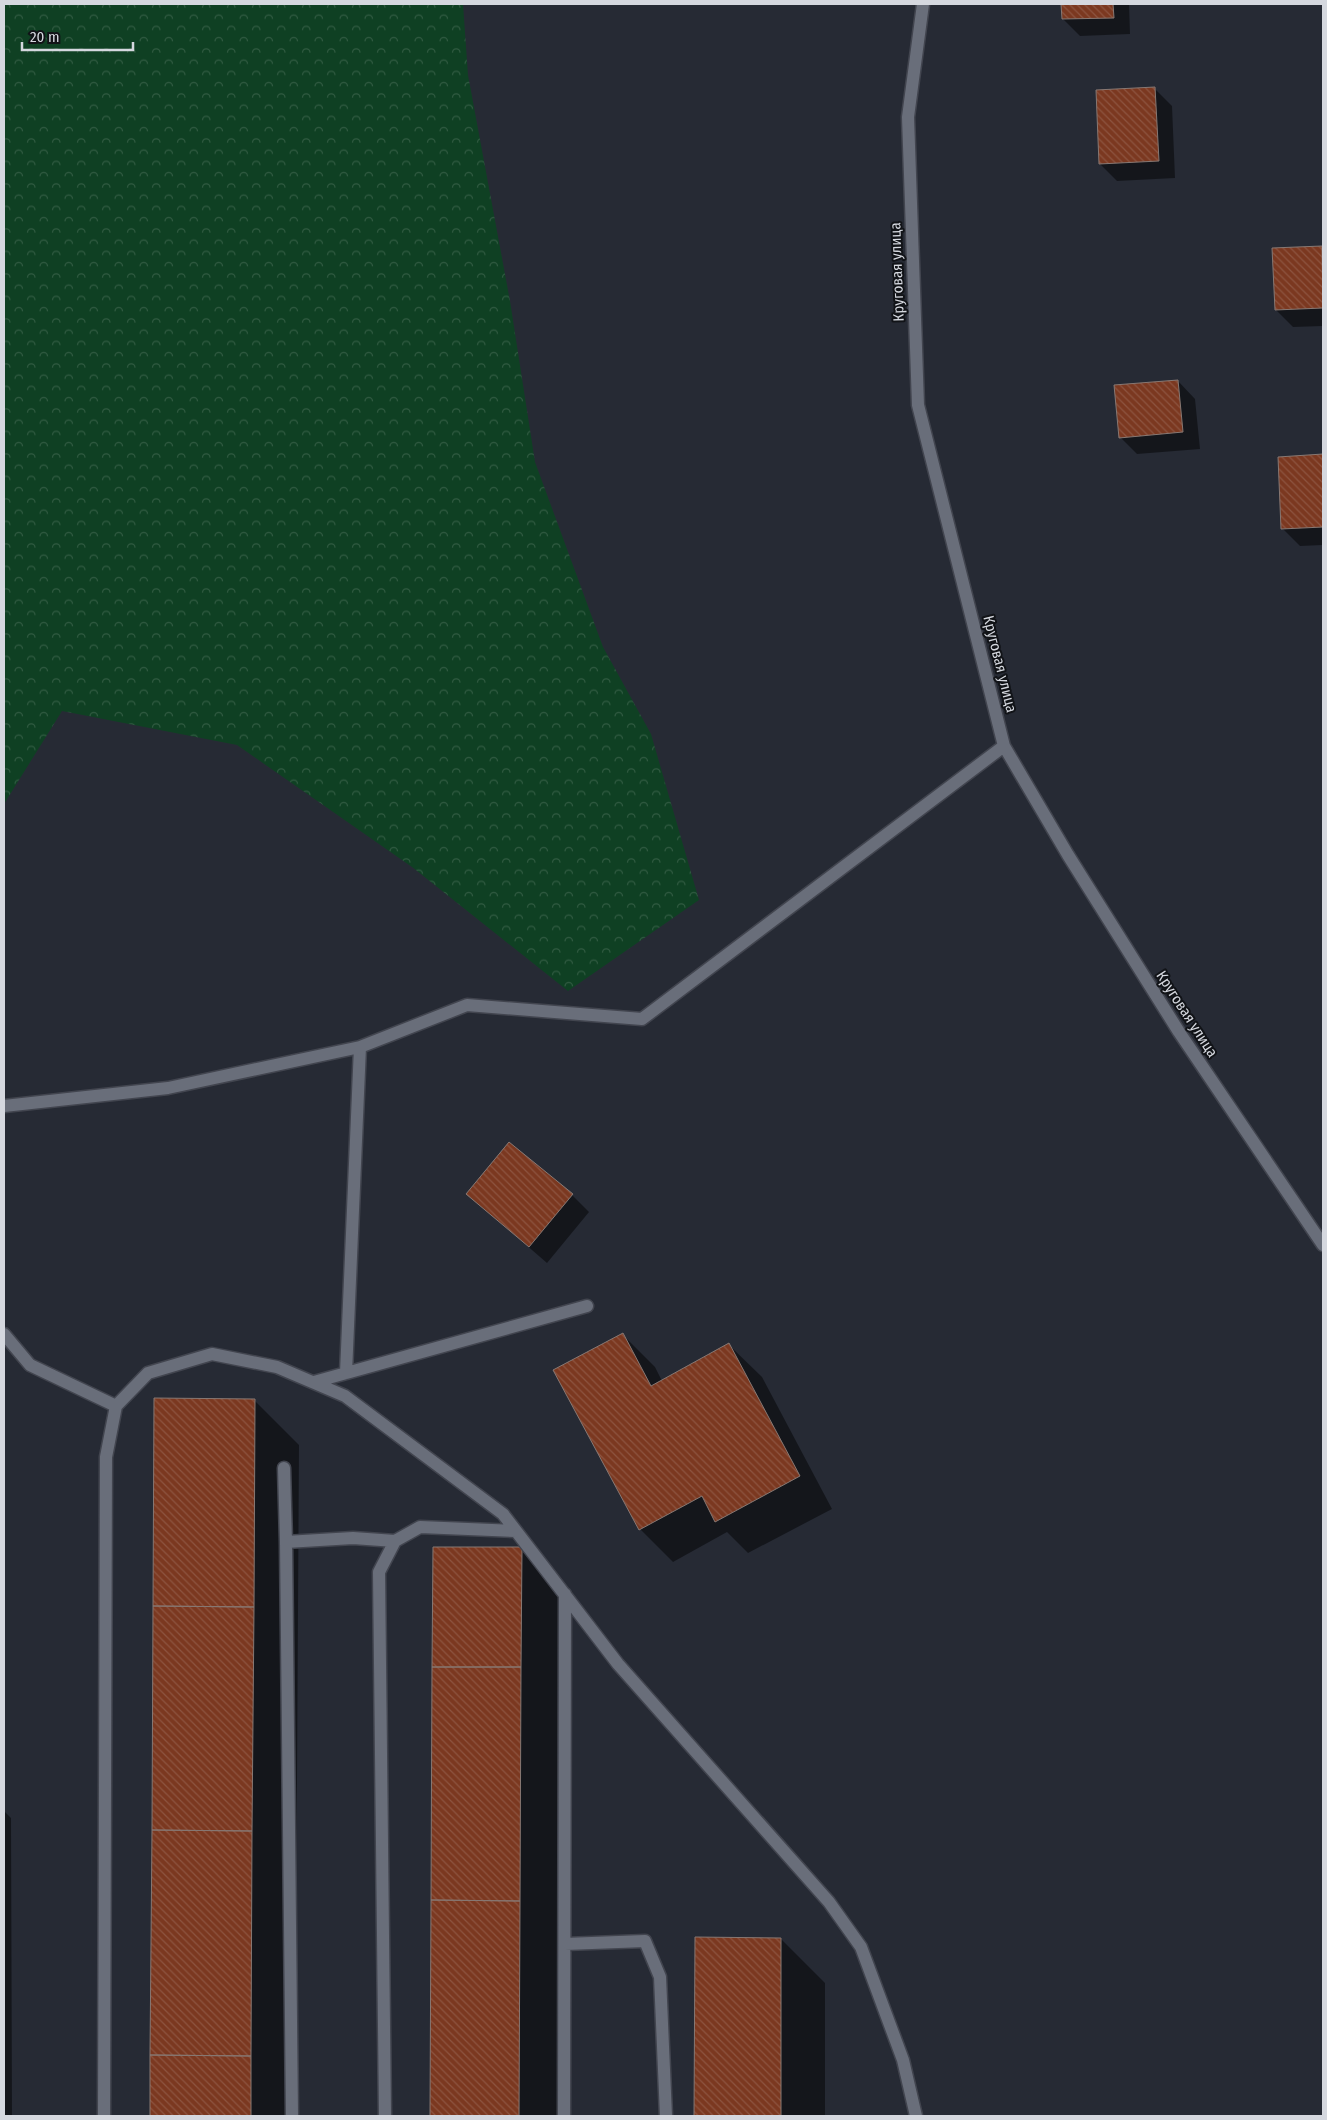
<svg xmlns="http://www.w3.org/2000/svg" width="1327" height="2120" font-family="'Fira Sans Condensed',sans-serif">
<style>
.forest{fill:url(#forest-crowns)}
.shadow{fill:#0007}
.building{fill:url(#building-back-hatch);stroke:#877873}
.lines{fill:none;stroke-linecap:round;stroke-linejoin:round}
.lane-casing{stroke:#42454f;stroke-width:15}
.lane{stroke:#696e7a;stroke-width:12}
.labels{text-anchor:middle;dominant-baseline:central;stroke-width:4;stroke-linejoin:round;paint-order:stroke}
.street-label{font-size:15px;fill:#d5d8df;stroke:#111317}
</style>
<defs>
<pattern id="forest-crowns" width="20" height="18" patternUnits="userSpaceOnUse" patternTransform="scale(1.25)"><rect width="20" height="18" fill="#0f4023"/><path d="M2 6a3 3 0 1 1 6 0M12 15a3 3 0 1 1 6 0" fill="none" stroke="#315b42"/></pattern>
<pattern id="building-back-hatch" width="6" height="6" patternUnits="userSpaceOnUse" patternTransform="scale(1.25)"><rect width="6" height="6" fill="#7b3820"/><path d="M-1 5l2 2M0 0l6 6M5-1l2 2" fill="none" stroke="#8d5440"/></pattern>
</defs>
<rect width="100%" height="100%" fill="#262a34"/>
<!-- forest -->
<path class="forest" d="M 4,4 L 463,4 L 468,75 L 510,301 L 535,462 L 603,647 L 651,734 L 699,900 L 568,991 L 412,867 L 237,745 L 62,711 L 4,804 Z"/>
<!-- shadow -->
<path class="shadow" d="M 1062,4 L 1129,4 L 1130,34 L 1080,36 L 1063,19 Z
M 1155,89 L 1172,106 L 1175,178 L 1117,181 L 1100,164 Z
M 1322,247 L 1323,326 L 1293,327 L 1276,310 Z
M 1178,381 L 1195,399 L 1200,449 L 1137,454 L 1120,437 Z
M 1323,456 L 1323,545 L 1300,546 L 1283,529 L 1279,458 Z
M 467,1194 L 572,1195 L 589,1212 L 547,1263 Z
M 622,1334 L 655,1367 L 662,1381 L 729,1345 L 762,1377 L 832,1509 L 748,1553 L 727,1532 L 673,1562 L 640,1529 Z
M 155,1400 L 254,1400 L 299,1445 L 295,2116 L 151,2116 Z
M 434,1548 L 521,1548 L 566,1593 L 563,2116 L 431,2116 Z
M 4,1811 L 11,1818 L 12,2116 L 4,2116 Z
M 696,1938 L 781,1939 L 825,1983 L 825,2116 L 696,2116 Z"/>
<!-- building -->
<path class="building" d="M 1061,4 L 1113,4 L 1114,18 L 1062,19 Z
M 1155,87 L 1159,161 L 1099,164 L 1096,90 Z
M 1322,246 L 1323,308 L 1275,310 L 1272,248 Z
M 1178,380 L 1183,432 L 1119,438 L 1114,385 Z
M 1323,454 L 1323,527 L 1281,529 L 1278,457 Z
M 509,1142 L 573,1194 L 529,1247 L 466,1194 Z
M 623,1333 L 651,1386 L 729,1343 L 800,1476 L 715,1522 L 702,1496 L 639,1530 L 553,1370 Z
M 154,1398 L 255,1399 L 254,1607 L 153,1606 Z
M 433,1547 L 522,1547 L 521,1667 L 432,1667 Z
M 153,1606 L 254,1607 L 252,1831 L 152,1830 Z
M 432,1667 L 521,1667 L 520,1901 L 431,1900 Z
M 152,1830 L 252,1831 L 251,2056 L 150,2055 Z
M 431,1900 L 520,1901 L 519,2116 L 430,2116 Z
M 695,1937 L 781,1938 L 781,2116 L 694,2116 Z
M 150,2055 L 251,2056 L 251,2116 L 150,2116 Z"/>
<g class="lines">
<!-- lane casing -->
<g class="lane-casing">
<path id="lane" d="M 923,4 L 908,117 L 918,405 L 1004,746 L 1068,855 L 1179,1032 L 1323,1245
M 4,1106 L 168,1088 L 360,1047 L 467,1005 L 642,1019 L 1004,746
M 4,1334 L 30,1365 L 116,1406
M 346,1373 L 360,1047
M 314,1382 L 587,1306
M 284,1468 L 286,1542 L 292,2116
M 286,1542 L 353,1538 L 395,1541
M 565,1944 L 645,1941 L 660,1977 L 666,2116
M 104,2116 L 106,1457 L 116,1406 L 148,1373 L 212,1354 L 277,1367 L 345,1396 L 503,1514 L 618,1664 L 829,1902 L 861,1947 L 903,2060 L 916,2116
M 385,2116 L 379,1572 L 395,1541 L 420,1527 L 516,1531
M 564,2116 L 565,1594"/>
</g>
<!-- lane -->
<use href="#lane" class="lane"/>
</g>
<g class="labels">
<!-- street labels -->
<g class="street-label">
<text transform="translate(897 272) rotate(-92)">Круговая улица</text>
<text transform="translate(1000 664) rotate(76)">Круговая улица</text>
<text transform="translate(1187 1014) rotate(57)">Круговая улица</text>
</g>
</g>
<!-- border -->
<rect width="1327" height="2120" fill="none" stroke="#d5d8df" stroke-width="10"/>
<!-- scale -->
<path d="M22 42v8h111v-8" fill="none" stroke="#d5d8df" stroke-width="2.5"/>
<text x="30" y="42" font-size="15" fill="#d5d8df" stroke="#111317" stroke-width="4" paint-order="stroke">20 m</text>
</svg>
